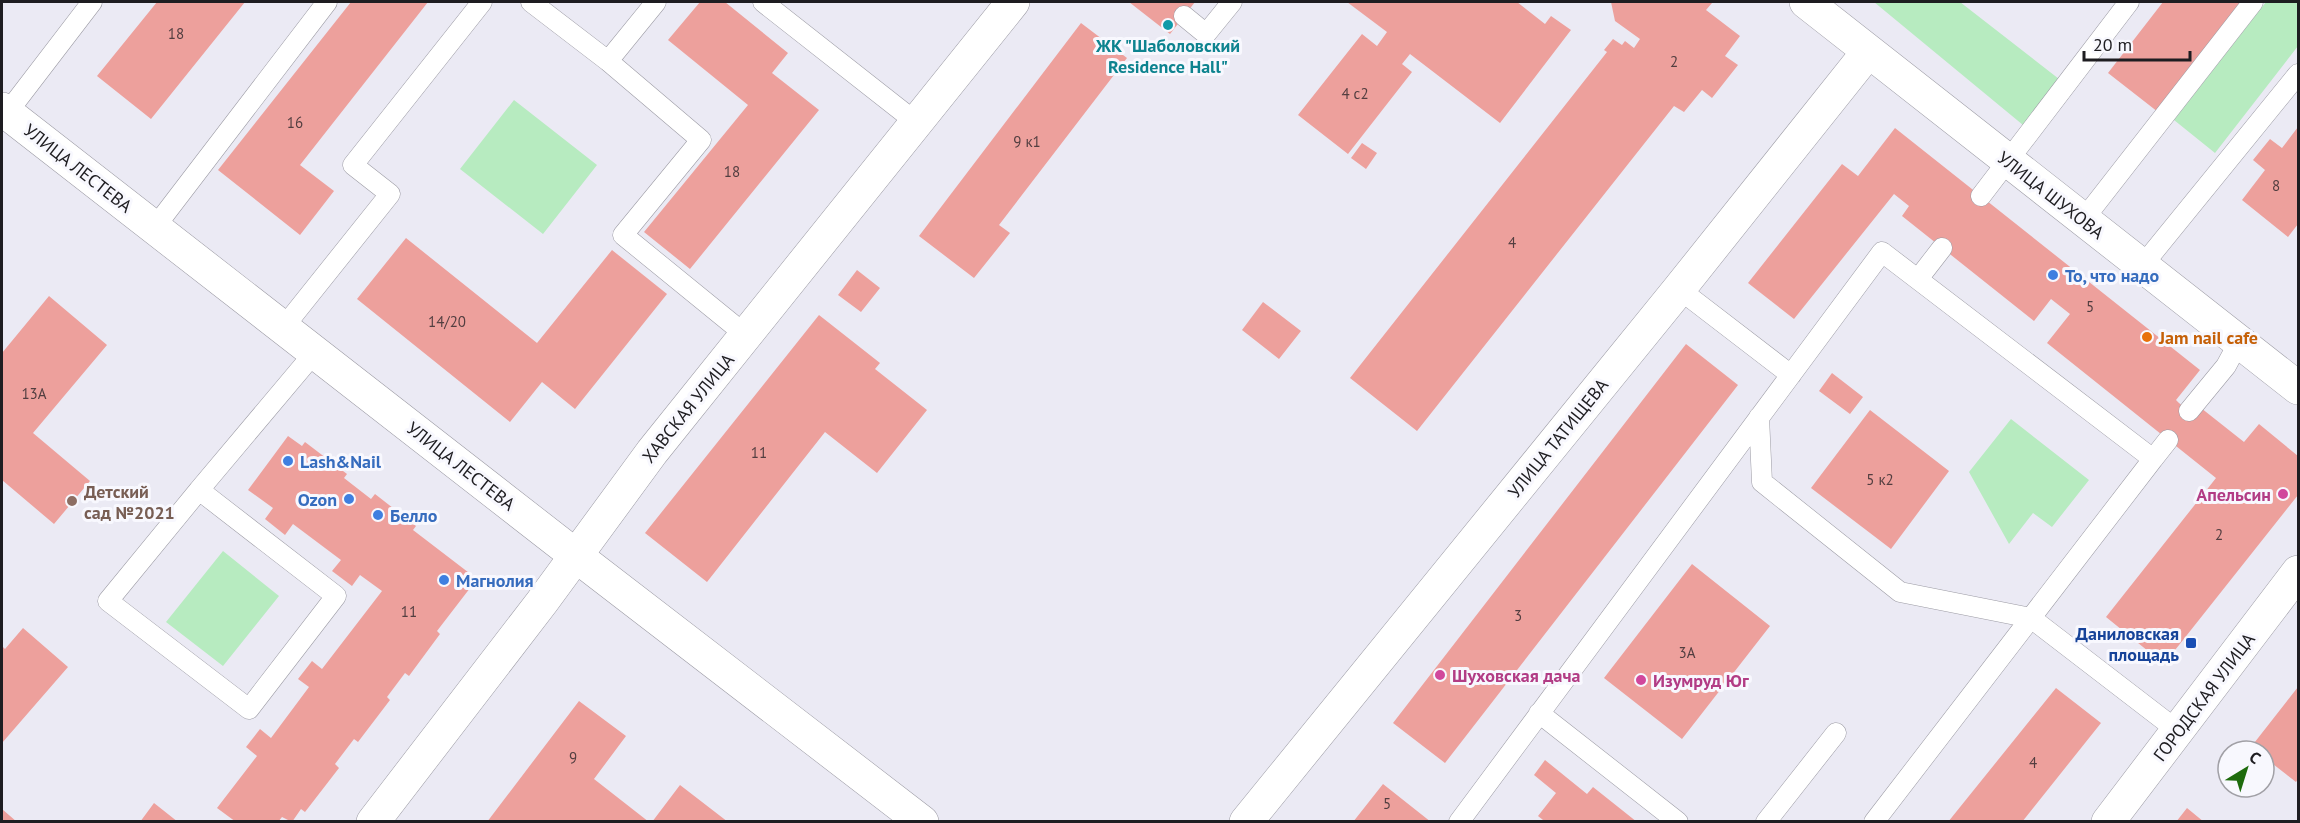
<svg xmlns="http://www.w3.org/2000/svg" width="2300" height="823" font-family="'PT Sans',sans-serif">
<style>
.green{fill:#b7ebc0}
.building{fill:#eda09c}
.lines{fill:none;stroke-linecap:round;stroke-linejoin:round}
.service-casing{stroke:#9c9ba4;stroke-width:21}
.minor-casing{stroke:#9c9ba4;stroke-width:34}
.tertiary-casing{stroke:#9c9ba4;stroke-width:34}
.service{stroke:#fff;stroke-width:20}
.minor{stroke:#fff;stroke-width:33}
.tertiary{stroke:#fff;stroke-width:33}
.culture-dot{fill:#0f9aa8;stroke:#f8f8fe;stroke-width:2}
.shop-dot{fill:#3f7fe0;stroke:#f8f8fe;stroke-width:2}
.food-dot{fill:#e8710a;stroke:#f8f8fe;stroke-width:2}
.hotel-dot{fill:#d1479c;stroke:#f8f8fe;stroke-width:2}
.education-dot{fill:#8d6e63;stroke:#f8f8fe;stroke-width:2}
.transit-dot{fill:#1a4fb4;stroke:#f8f8fe;stroke-width:2}
.labels{text-anchor:middle;dominant-baseline:central;stroke-width:6;stroke-linejoin:round;paint-order:stroke}
.number-label{font-size:15px;fill:#523e40}
.culture-label{font-size:18px;font-weight:bold;fill:#0d838f;stroke:#f8f8fe}
.street-label{font-size:18px;fill:#1e1d21;stroke:#f8f8fe}
.shop-label{font-size:18px;font-weight:bold;fill:#366cbe;stroke:#f8f8fe;text-anchor:start}
.food-label{font-size:18px;font-weight:bold;fill:#c56008;stroke:#f8f8fe;text-anchor:start}
.education-label{font-size:18px;font-weight:bold;fill:#785e54;stroke:#f8f8fe;text-anchor:start}
.hotel-label{font-size:18px;font-weight:bold;fill:#b23c85;stroke:#f8f8fe;text-anchor:start}
.transit-label{font-size:18px;font-weight:bold;fill:#164399;stroke:#f8f8fe;text-anchor:end}
</style>
<rect width="100%" height="100%" fill="#ebeaf4"/>
<!-- green -->
<path class="green" d="M 1874,2 L 1960,2 L 2059,79 L 2023,125 Z
M 2266,2 L 2298,2 L 2298,46 L 2215,153 L 2174,120 Z
M 514,100 L 597,165 L 543,234 L 460,169 Z
M 2011,419 L 2089,480 L 2052,527 L 2033,513 L 2009,544 L 1969,472 Z
M 223,551 L 279,596 L 223,666 L 166,622 Z"/>
<!-- building -->
<path class="building" d="M 157,2 L 245,2 L 151,119 L 97,76 Z
M 351,2 L 428,2 L 300,165 L 334,191 L 300,235 L 218,170 Z
M 700,2 L 725,2 L 788,53 L 772,73 L 819,110 L 690,269 L 644,232 L 748,105 L 668,40 Z
M 1129,2 L 1195,2 L 1170,34 Z
M 1347,2 L 1517,2 L 1545,24 L 1551,16 L 1571,30 L 1500,123 L 1410,54 L 1402,64 L 1412,72 L 1348,154 L 1298,115 L 1362,34 L 1377,46 L 1387,32 Z
M 1611,2 L 1710,2 L 1712,3 L 1706,10 L 1740,36 L 1725,56 L 1738,65 L 1712,98 L 1702,90 L 1684,112 L 1674,106 L 1417,431 L 1350,378 L 1607,52 L 1604,50 L 1613,39 L 1622,45 L 1625,41 L 1634,48 L 1640,39 L 1615,21 Z
M 2163,2 L 2243,2 L 2158,112 L 2108,73 Z
M 1081,23 L 1127,58 L 999,225 L 1010,233 L 974,278 L 919,236 Z
M 2298,127 L 2298,224 L 2288,237 L 2242,200 L 2265,170 L 2253,160 L 2270,139 L 2282,148 Z
M 1895,128 L 2200,370 L 2176,400 L 2179,403 L 2195,416 L 2201,408 L 2244,442 L 2259,424 L 2298,456 L 2298,495 L 2164,664 L 2106,617 L 2216,478 L 2047,343 L 2070,314 L 2051,299 L 2034,321 L 1902,216 L 1909,206 L 1894,194 L 1794,319 L 1748,283 L 1842,164 L 1858,176 Z
M 1362,143 L 1377,153 L 1366,169 L 1351,158 Z
M 406,238 L 537,343 L 612,250 L 667,294 L 575,409 L 542,382 L 510,422 L 357,299 Z
M 857,270 L 880,288 L 861,312 L 838,295 Z
M 49,296 L 107,345 L 33,433 L 90,481 L 54,524 L 2,480 L 2,353 Z
M 1263,302 L 1301,331 L 1279,359 L 1242,330 Z
M 819,315 L 880,363 L 875,369 L 927,410 L 877,473 L 825,432 L 707,582 L 645,533 Z
M 1686,344 L 1738,385 L 1445,763 L 1393,723 Z
M 1832,373 L 1863,397 L 1850,414 L 1819,391 Z
M 1870,410 L 1949,471 L 1891,549 L 1811,488 Z
M 288,436 L 302,446 L 305,442 L 347,474 L 344,478 L 371,499 L 375,494 L 416,526 L 413,530 L 477,579 L 437,631 L 440,634 L 409,676 L 405,673 L 387,697 L 390,700 L 358,742 L 354,739 L 335,764 L 339,768 L 305,812 L 301,809 L 292,822 L 282,817 L 278,822 L 236,822 L 217,808 L 257,756 L 246,747 L 260,729 L 271,738 L 309,687 L 298,679 L 312,661 L 322,669 L 382,591 L 360,575 L 352,586 L 332,571 L 341,560 L 293,524 L 285,535 L 265,519 L 273,508 L 248,490 Z
M 1692,564 L 1770,626 L 1682,739 L 1604,678 Z
M 23,628 L 68,667 L 2,743 L 2,646 L 5,649 Z
M 2298,687 L 2298,779 L 2296,782 L 2264,757 L 2264,751 L 2256,751 L 2251,747 Z
M 2056,688 L 2101,723 L 2022,822 L 1948,822 Z
M 579,701 L 626,736 L 594,779 L 649,822 L 487,822 Z
M 1545,760 L 1587,794 L 1593,787 L 1637,822 L 1542,822 L 1543,820 L 1538,816 L 1556,793 L 1534,775 Z
M 1383,784 L 1431,822 L 1353,822 Z
M 680,785 L 728,822 L 652,822 Z
M 154,803 L 178,822 L 140,822 Z
M 2187,808 L 2204,822 L 2176,822 Z
M 2,809 L 17,822 L 2,822 Z"/>
<g class="lines">
<!-- service casing -->
<g class="service-casing">
<path id="service" d="M 531,2 L 608,61
M 656,2 L 608,61 L 701,140 L 623,235 L 747,336
M 763,2 L 917,123
M 1184,16 L 1206,34 L 1232,2
M 7,113 L 92,2
M 1981,196 L 2129,2
M 2083,220 L 2253,2
M 155,227 L 327,2
M 2142,266 L 2298,74
M 1918,279 L 1942,248
M 1679,289 L 1791,375
M 283,328 L 390,194 L 353,165 L 482,2
M 2189,411 L 2226,366 L 2239,342
M 1759,417 L 1762,482 L 1900,592 L 2031,618 L 2178,731
M 2153,459 L 2168,440
M 199,490 L 108,601 L 249,709 L 336,596 L 199,490 L 315,352
M 1539,713 L 1678,822
M 1459,822 L 1882,252 L 2153,459 L 1874,822
M 1766,822 L 1836,733"/>
</g>
<!-- minor casing -->
<g class="minor-casing">
<path id="minor" d="M 1806,2 L 2298,388
M 373,822 L 542,602 L 652,452 L 1013,2
M 1246,822 L 1679,289 L 1868,52
M 2108,822 L 2298,572"/>
</g>
<!-- tertiary casing -->
<g class="tertiary-casing">
<path id="tertiary" d="M 2,109 L 575,555 L 922,822"/>
</g>
<!-- service -->
<use href="#service" class="service"/>
<!-- minor -->
<use href="#minor" class="minor"/>
<!-- tertiary -->
<use href="#tertiary" class="tertiary"/>
</g>
<!-- markers -->
<circle class="culture-dot" cx="1168" cy="25" r="6"/>
<g class="shop-dot">
<circle cx="2053" cy="275" r="6"/>
<circle cx="288" cy="461" r="6"/>
<circle cx="349" cy="499" r="6"/>
<circle cx="378" cy="515" r="6"/>
<circle cx="444" cy="580" r="6"/>
</g>
<circle class="food-dot" cx="2147" cy="337" r="6"/>
<g class="hotel-dot">
<circle cx="2283" cy="494" r="6"/>
<circle cx="1440" cy="675" r="6"/>
<circle cx="1641" cy="680" r="6"/>
</g>
<circle class="education-dot" cx="72" cy="501" r="6"/>
<rect class="transit-dot" x="2185" y="637" width="12" height="12" rx="3"/>
<g class="labels">
<!-- number labels -->
<g class="number-label">
<text x="176" y="33">18</text>
<text x="1674" y="61">2</text>
<text x="1355" y="93">4 с2</text>
<text x="295" y="122">16</text>
<text x="1027" y="141">9 к1</text>
<text x="732" y="171">18</text>
<text x="2276" y="185">8</text>
<text x="1512" y="242">4</text>
<text x="2090" y="306">5</text>
<text x="447" y="321">14/20</text>
<text x="34" y="393">13А</text>
<text x="759" y="452">11</text>
<text x="1880" y="479">5 к2</text>
<text x="2219" y="534">2</text>
<text x="409" y="611">11</text>
<text x="1518" y="615">3</text>
<text x="1687" y="652">3А</text>
<text x="573" y="757">9</text>
<text x="2033" y="762">4</text>
<text x="1387" y="803">5</text>
</g>
<!-- culture labels -->
<g class="culture-label">
<text x="1168" y="45">ЖК "Шаболовский<tspan x="1168" dy="21">Residence Hall"</tspan></text>
</g>
<!-- street labels -->
<g class="street-label">
<text transform="translate(78 168) rotate(38)">УЛИЦА ЛЕСТЕВА</text>
<text transform="translate(2051 195) rotate(38)">УЛИЦА ШУХОВА</text>
<text transform="translate(688 408) rotate(-51)">ХАВСКАЯ УЛИЦА</text>
<text transform="translate(1558 438) rotate(-51)">УЛИЦА ТАТИЩЕВА</text>
<text transform="translate(461 466) rotate(38)">УЛИЦА ЛЕСТЕВА</text>
<text transform="translate(2204 697) rotate(-53)">ГОРОДСКАЯ УЛИЦА</text>
</g>
<!-- shop labels -->
<g class="shop-label">
<text x="2065" y="275">То, что надо</text>
<text x="300" y="461">Lash&amp;Nail</text>
<text x="337" y="499" text-anchor="end">Ozon</text>
<text x="390" y="515">Белло</text>
<text x="456" y="580">Магнолия</text>
</g>
<!-- food labels -->
<g class="food-label">
<text x="2159" y="337">Jam nail cafe</text>
</g>
<!-- education labels -->
<g class="education-label">
<text x="84" y="491">Детский<tspan x="84" dy="21">сад №2021</tspan></text>
</g>
<!-- hotel labels -->
<g class="hotel-label">
<text x="2271" y="494" text-anchor="end">Апельсин</text>
<text x="1452" y="675">Шуховская дача</text>
<text x="1653" y="680">Изумруд Юг</text>
</g>
<!-- transit labels -->
<g class="transit-label">
<text x="2179" y="633">Даниловская<tspan x="2179" dy="21">площадь</tspan></text>
</g>
</g>
<!-- border -->
<rect width="2300" height="823" fill="none" stroke="#1e1d21" stroke-width="6"/>
<!-- north arrow -->
<g transform="translate(2246 769) rotate(38)"><circle r="28" fill="#f8f8fe" stroke="#a1a0a6" stroke-width="1.5"/>
<path d="M0-4.5L10 22L0 15L-10 22Z" fill="#1e6b0d"/>
<text y="-9" font-size="16" font-weight="bold" text-anchor="middle" fill="#1e1d21">С</text>
</g>
<!-- scale -->
<path d="M2084 51v9h106v-9" fill="none" stroke="#1e1d21" stroke-width="3"/>
<text x="2093" y="51" font-size="18" fill="#1e1d21" stroke="#f8f8fe" stroke-width="4.5" paint-order="stroke">20 m</text>
</svg>
